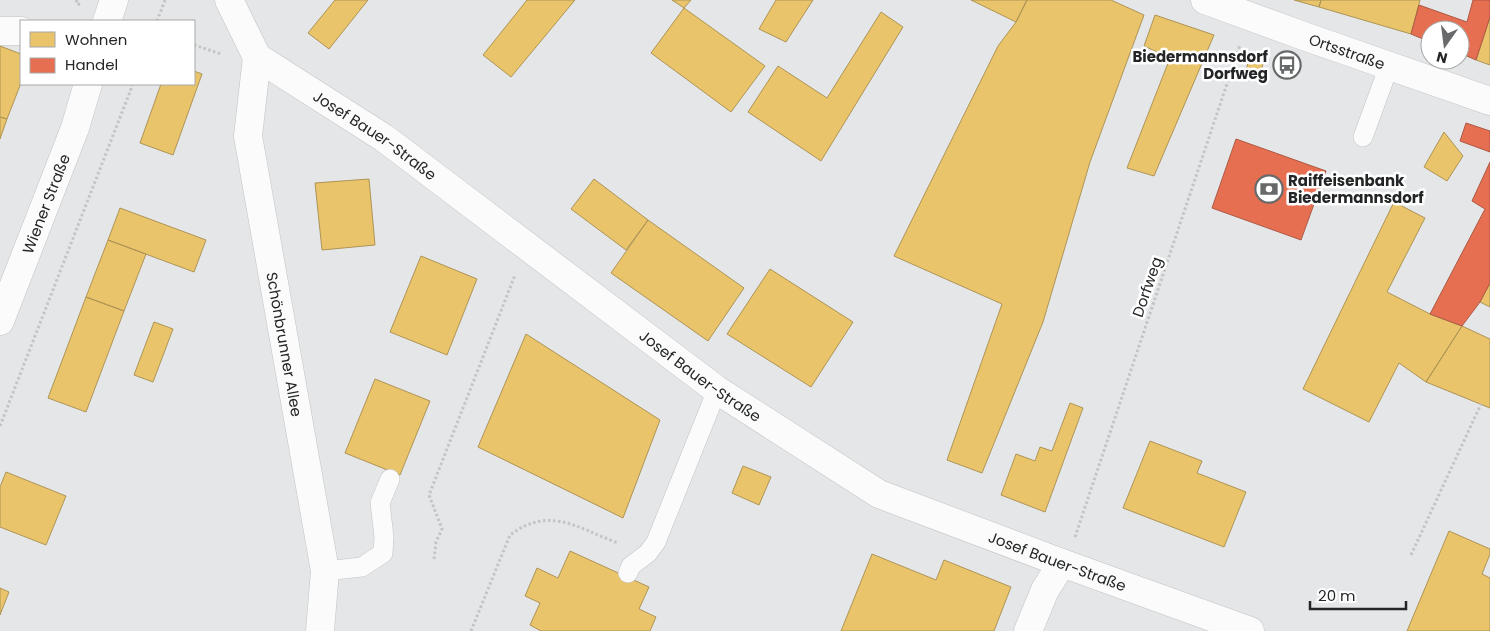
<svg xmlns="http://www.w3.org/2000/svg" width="1490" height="631" font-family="Poppins,sans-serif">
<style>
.homes{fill:#e9c46a;stroke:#ae9456}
.shops{fill:#e76f51;stroke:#ac5944}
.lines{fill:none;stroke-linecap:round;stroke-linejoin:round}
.service-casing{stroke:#c1c3c4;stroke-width:20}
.minor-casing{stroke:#c1c3c4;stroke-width:29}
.tertiary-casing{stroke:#c1c3c4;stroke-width:29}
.path{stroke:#c4c4c4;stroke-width:3;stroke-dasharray:2.5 2.5;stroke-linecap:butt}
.service{stroke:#fbfbfc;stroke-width:19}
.minor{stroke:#fbfbfc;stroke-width:28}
.tertiary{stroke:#fbfbfc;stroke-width:28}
.labels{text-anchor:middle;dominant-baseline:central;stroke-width:5;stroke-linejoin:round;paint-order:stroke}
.street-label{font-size:15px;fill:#232526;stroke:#fff}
.poi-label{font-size:15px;font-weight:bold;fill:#232526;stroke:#fff;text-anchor:end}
</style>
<rect width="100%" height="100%" fill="#e4e6e8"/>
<!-- homes -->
<path class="homes" d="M 335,0 L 368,0 L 329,49 L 308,33 Z
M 527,0 L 575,0 L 511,77 L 483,55 Z
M 672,0 L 691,0 L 684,8 Z
M 776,0 L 813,0 L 786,42 L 759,29 Z
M 971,0 L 1027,0 L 1016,22 Z
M 1027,0 L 1111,0 L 1144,15 L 1090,162 L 1043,322 L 982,473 L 947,460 L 1002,304 L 894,256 L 998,46 L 1016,22 Z
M 1294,0 L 1321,0 L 1319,7 Z
M 1321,0 L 1420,0 L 1411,34 L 1319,7 Z
M 684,8 L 765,66 L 731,112 L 651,53 Z
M 881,12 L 903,27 L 821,161 L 748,112 L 778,66 L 827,98 Z
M 1155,15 L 1214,35 L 1154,176 L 1127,168 L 1170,58 L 1144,46 Z
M 1490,17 L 1490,65 L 1476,60 Z
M 0,46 L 21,54 L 21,83 L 7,119 L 0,117 Z
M 1249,59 L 1263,64 L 1260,74 L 1246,70 Z
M 194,71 L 202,74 L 173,155 L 140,143 L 161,84 L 194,84 Z
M 0,117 L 7,119 L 0,139 Z
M 1444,132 L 1463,156 L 1447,181 L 1424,167 Z
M 369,179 L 375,245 L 322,250 L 315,183 Z
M 594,179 L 648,220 L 626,250 L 571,209 Z
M 1394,202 L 1425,218 L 1387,292 L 1430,314 L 1462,326 L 1426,382 L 1399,363 L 1369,422 L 1303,389 Z
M 120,208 L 206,240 L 194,272 L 108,240 Z
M 648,220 L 744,288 L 708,341 L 611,273 Z
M 108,240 L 146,254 L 124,311 L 86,297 Z
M 421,256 L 477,279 L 447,355 L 390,332 Z
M 770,269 L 853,322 L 811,387 L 727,334 Z
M 1490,283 L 1490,307 L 1480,302 Z
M 86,297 L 124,311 L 86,412 L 48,398 Z
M 154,322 L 173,329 L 153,382 L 134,375 Z
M 1462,326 L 1490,339 L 1490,408 L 1426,382 Z
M 526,334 L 660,420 L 623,518 L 478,447 Z
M 375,379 L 430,401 L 400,475 L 345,453 Z
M 1070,403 L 1083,408 L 1045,512 L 1001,495 L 1016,454 L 1035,461 L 1040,447 L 1052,451 Z
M 1150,441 L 1202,461 L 1197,473 L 1246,492 L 1224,547 L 1123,508 Z
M 743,466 L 771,477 L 759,505 L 732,493 Z
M 6,472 L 66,496 L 46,545 L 0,527 L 0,487 Z
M 1449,531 L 1490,549 L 1490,554 L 1482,574 L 1490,578 L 1490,631 L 1407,631 Z
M 570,551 L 649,587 L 639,609 L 656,617 L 650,631 L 541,631 L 530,625 L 540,603 L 525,596 L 537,568 L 558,578 Z
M 872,554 L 936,580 L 944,560 L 1011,587 L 994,631 L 841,631 Z
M 0,588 L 9,592 L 0,615 Z"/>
<!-- shops -->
<path class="shops" d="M 1473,0 L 1490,0 L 1490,17 L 1476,60 L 1460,53 L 1460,30 L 1430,30 L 1430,42 L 1411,34 L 1419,5 L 1467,22 Z
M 1466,123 L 1490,131 L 1490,152 L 1460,141 Z
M 1236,139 L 1326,171 L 1301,240 L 1212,208 Z
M 1490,162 L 1490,283 L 1480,302 L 1462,326 L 1430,314 L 1485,209 L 1472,201 Z"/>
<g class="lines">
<!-- service casing -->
<g class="service-casing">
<path id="service" d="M 1363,137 L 1389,66
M 325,571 L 362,567 L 383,553 L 384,537 L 380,503 L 390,479
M 628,573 L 631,566 L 648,553 L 656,542 L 717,390"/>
</g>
<!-- minor casing -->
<g class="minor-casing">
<g id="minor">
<path id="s1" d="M 229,0 L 257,57 L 384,138 L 717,390 L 879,494 L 1062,563 L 1250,631"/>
<path d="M 107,21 L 114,0"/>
<path d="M 0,31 L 21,31"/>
<path id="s2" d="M 257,57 L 248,136 L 325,571 L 320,631"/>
<path id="s3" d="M 0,321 L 75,128 L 88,84"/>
<path d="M 1028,631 L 1045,590 L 1062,563"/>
</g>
</g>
<!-- tertiary casing -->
<g class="tertiary-casing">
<g id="tertiary">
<path id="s4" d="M 1205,0 L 1298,34 L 1490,101"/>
</g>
</g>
<!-- path -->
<path class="path" d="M 77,0 L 76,3 L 81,5
M 157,21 L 165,0
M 194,45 L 221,54
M 0,426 L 133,84
M 1075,537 L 1240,45
M 1411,555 L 1481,404
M 434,559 L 436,542 L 442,529 L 429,495 L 515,275
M 471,631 L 510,535 C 548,506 577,527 615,542 L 618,542"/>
<!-- service -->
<use href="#service" class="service"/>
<!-- minor -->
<use href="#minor" class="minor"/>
<!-- tertiary -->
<use href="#tertiary" class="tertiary"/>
</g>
<!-- icons -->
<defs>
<g id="bus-ring" transform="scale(1.4375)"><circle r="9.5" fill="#fff" stroke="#67696a" stroke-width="1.5"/><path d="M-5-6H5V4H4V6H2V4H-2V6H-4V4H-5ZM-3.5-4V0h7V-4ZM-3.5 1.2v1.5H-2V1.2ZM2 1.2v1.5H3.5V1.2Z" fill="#67696a"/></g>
<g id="bank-ring" transform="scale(1.4375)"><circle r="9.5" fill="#fff" stroke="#67696a" stroke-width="1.5"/><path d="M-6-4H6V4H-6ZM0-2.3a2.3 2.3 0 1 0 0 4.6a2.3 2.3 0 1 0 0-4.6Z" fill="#67696a"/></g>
</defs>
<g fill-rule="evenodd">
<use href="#bus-ring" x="1287" y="65"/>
<use href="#bank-ring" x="1269" y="189"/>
</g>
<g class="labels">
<!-- street labels -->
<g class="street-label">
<text stroke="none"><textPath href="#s4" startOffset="151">Ortsstraße</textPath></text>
<text stroke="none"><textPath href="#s1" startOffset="205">Josef Bauer-Straße</textPath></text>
<text stroke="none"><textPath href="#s3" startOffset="126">Wiener Straße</textPath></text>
<text transform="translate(1147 287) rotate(-71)">Dorfweg</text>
<text stroke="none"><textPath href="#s2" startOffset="291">Schönbrunner Allee</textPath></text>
<text stroke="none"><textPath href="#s1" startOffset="610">Josef Bauer-Straße</textPath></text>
<text stroke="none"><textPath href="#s1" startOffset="1015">Josef Bauer-Straße</textPath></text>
</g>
<!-- poi labels -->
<g class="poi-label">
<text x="1268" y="56">Biedermannsdorf<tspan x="1268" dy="17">Dorfweg</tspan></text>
<text x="1288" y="180" text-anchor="start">Raiffeisenbank<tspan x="1288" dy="17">Biedermannsdorf</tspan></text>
</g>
</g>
<!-- legend -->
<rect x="20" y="20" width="175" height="65" fill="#ffffff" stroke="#a7a8a8"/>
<rect x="30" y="32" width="25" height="15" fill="#e9c46a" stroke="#a7a8a8"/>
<text x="65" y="45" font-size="15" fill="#232526">Wohnen</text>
<rect x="30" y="58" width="25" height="15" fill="#e76f51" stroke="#a7a8a8"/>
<text x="65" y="70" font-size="15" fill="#232526">Handel</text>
<!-- north arrow -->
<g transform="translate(1445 45) rotate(194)"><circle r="24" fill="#ffffff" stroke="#a7a8a8"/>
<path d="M0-4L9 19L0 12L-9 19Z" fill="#67696a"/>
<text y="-8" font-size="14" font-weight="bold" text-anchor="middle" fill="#232526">N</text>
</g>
<!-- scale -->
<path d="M1310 601v8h96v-8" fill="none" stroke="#232526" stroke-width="2.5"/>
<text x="1318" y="601" font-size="15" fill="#232526" stroke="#ffffff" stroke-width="4" paint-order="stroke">20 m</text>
</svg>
